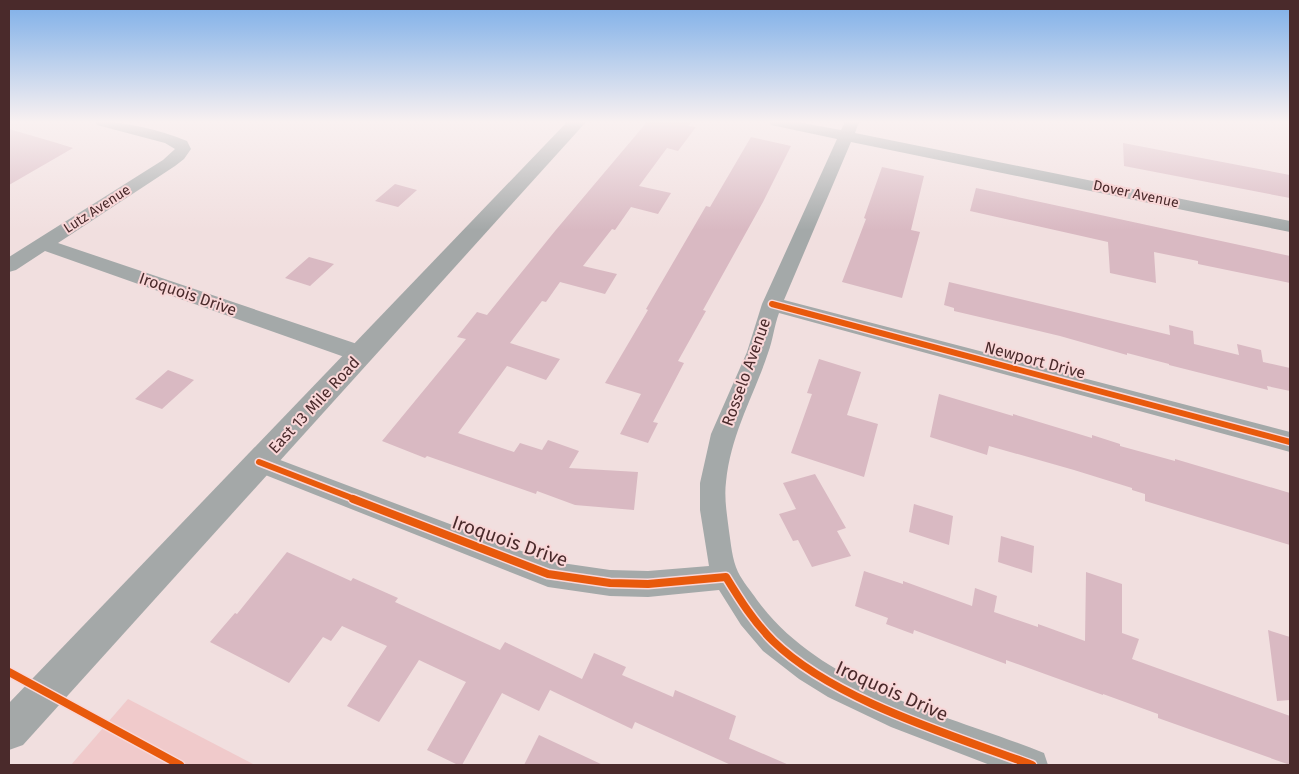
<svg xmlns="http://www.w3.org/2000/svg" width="1299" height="774" font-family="'Fira Sans',sans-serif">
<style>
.green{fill:#f0cacb}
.building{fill:#d9b9c2}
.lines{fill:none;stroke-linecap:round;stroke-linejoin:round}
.street{fill:#a4a9a9;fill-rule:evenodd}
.secondary{fill:#a4a8a8;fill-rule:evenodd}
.cycleway-far1-casing{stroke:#f9d7d8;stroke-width:9}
.cycleway-casing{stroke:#f9d7d8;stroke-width:11}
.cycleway-far1{stroke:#e8590c;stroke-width:6}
.cycleway{stroke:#e8590c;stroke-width:8}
.labels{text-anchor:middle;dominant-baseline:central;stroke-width:4;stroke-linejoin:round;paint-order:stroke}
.far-street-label{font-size:14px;fill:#4a2a2b;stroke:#f9d7d8}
.street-label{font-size:16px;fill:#4a2a2b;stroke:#f9d7d8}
.near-street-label{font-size:19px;fill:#4a2a2b;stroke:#f9d7d8}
</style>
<rect width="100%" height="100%" fill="#f1dfdf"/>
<!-- green -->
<path class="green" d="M 128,699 L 255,765 L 71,765 Z"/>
<!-- building -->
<path class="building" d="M 647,122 L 692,122 L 688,126 L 696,127 L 678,151 L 667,148 L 639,186 L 671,193 L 658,214 L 631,207 L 615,230 L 612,229 L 583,266 L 617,274 L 605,294 L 560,282 L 546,302 L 542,301 L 510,343 L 560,359 L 546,380 L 507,366 L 458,433 L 514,452 L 520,443 L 542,450 L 548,440 L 579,451 L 569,468 L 638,472 L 634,510 L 575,505 L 537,491 L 536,494 L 427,456 L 425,458 L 382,441 L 466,339 L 457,337 L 477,312 L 487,315 L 555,231 Z
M 9,129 L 57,143 L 73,148 L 9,185 Z
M 751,137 L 791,146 L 763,202 L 703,310 L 706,311 L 678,361 L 684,363 L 653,422 L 658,423 L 648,443 L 620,434 L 641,394 L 605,383 L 648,310 L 646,309 L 706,206 L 710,207 Z
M 1123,143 L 1290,175 L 1290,198 L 1124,166 Z
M 882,167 L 924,176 L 911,230 L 920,232 L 902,298 L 842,282 L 866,219 L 864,218 Z
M 395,184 L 417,190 L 398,207 L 375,201 Z
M 976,188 L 1290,256 L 1290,283 L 1198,264 L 1198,261 L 1154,252 L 1156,283 L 1110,273 L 1108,242 L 970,211 Z
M 309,257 L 334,264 L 310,286 L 285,278 Z
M 949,282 L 1170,335 L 1169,325 L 1193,331 L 1194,344 L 1239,355 L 1237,344 L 1261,350 L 1263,362 L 1290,368 L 1290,391 L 1267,386 L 1268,390 L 1169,365 L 1169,364 L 1127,353 L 1127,355 L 1060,336 L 954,311 L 954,308 L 944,305 Z
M 819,359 L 861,372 L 847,415 L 878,424 L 864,477 L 791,453 L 812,394 L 807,393 Z
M 168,370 L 194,380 L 162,409 L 135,399 Z
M 939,394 L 1013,416 L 1013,414 L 1092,438 L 1092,435 L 1120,444 L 1120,446 L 1175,461 L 1175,459 L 1290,493 L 1290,545 L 1145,501 L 1145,494 L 1132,490 L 1132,488 L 1074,470 L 989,446 L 987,455 L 930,437 Z
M 815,474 L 846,528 L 837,531 L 851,556 L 812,567 L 798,540 L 793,541 L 779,514 L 796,509 L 783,483 Z
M 914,504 L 953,516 L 949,545 L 909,532 Z
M 1001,536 L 1034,546 L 1032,573 L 998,562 Z
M 287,552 L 351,581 L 353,578 L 398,598 L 395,602 L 500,650 L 505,642 L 582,679 L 594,653 L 626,667 L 622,675 L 673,697 L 675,690 L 736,716 L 729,739 L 789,765 L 731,765 L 635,722 L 632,729 L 550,690 L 539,711 L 502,693 L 462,765 L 458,765 L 427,750 L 466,682 L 419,660 L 379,722 L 347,706 L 387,646 L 342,626 L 331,641 L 323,637 L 289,683 L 210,642 L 235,613 L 237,614 Z
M 864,571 L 903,584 L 903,581 L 972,606 L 975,588 L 997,596 L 994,612 L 1038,627 L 1038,624 L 1085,641 L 1086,572 L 1122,584 L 1122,633 L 1139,639 L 1132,659 L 1290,716 L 1290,765 L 1158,718 L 1158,714 L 1103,694 L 1103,695 L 1006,660 L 1006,664 L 914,630 L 913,634 L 886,624 L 888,618 L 855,606 Z
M 1268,630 L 1290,637 L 1290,700 L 1277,701 Z
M 539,735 L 603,765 L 524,765 Z"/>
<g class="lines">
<!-- street -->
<path class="street" d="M 95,122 C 126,122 158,129 187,141 L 191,149 L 184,159 L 175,166 L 58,243 L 369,348 L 372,354 L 369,360 L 361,362 L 353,360 L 45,251 L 16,270 L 9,272 L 9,257 L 163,160 L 175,149 L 165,143 L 97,125 Z
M 769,122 L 797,122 L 841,130 L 845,122 L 859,122 L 855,133 L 1290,221 L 1290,232 L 851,142 L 784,300 L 1290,432 L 1290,452 L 779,313 C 774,326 773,340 768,353 C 753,398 731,433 726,482 C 724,498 727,515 729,531 C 731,544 732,559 738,572 C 743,582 751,591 757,600 C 822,689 947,714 1044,753 L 1048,765 L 990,765 L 891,727 L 828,697 L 799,679 L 763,651 L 741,625 L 719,590 L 648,597 L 610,596 L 548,587 L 250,469 L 247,462 L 250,455 L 259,452 L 548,561 L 610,570 L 648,571 L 709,566 L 700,510 L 700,483 L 711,434 L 747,352 L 762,304 L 837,139 L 771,125 Z"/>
<!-- secondary -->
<path class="secondary" d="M 567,122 L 586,122 L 23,745 L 9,750 L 9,703 Z"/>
<!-- cycleway-far1 casing -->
<g class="cycleway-far1-casing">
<path id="cycleway-far1" d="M 772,304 L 1290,442
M 259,462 L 357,500"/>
</g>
<!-- cycleway casing -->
<g class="cycleway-casing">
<path id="cycleway" d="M 353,499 L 548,574 L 610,583 L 648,584 L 726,577 C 740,600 754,622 773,641 C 835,701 952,735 1032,765
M 9,672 L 180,765"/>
</g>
<!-- cycleway-far1 -->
<use href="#cycleway-far1" class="cycleway-far1"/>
<!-- cycleway -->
<use href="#cycleway" class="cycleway"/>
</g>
<!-- sky -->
<linearGradient id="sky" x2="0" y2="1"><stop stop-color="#7caee8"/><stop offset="0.53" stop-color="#f9f1f1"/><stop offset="1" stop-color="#f9f1f1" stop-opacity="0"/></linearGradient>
<rect width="1299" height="230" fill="url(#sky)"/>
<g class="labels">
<!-- far-street labels -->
<g class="far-street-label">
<text transform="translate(1136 194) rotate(12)">Dover Avenue</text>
<text transform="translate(97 209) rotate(-33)">Lutz Avenue</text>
</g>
<!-- street labels -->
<g class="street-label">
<text transform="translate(188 294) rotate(19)">Iroquois Drive</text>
<text transform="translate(1035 360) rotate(15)">Newport Drive</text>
<text transform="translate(746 372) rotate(-70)">Rosselo Avenue</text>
<text transform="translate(314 405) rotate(-47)">East 13 Mile Road</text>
</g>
<!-- near-street labels -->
<g class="near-street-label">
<text transform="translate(510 541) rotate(19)">Iroquois Drive</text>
<text transform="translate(892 691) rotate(24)">Iroquois Drive</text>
</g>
</g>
<!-- border -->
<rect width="1299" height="774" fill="none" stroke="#4a2a2b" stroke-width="20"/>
</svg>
